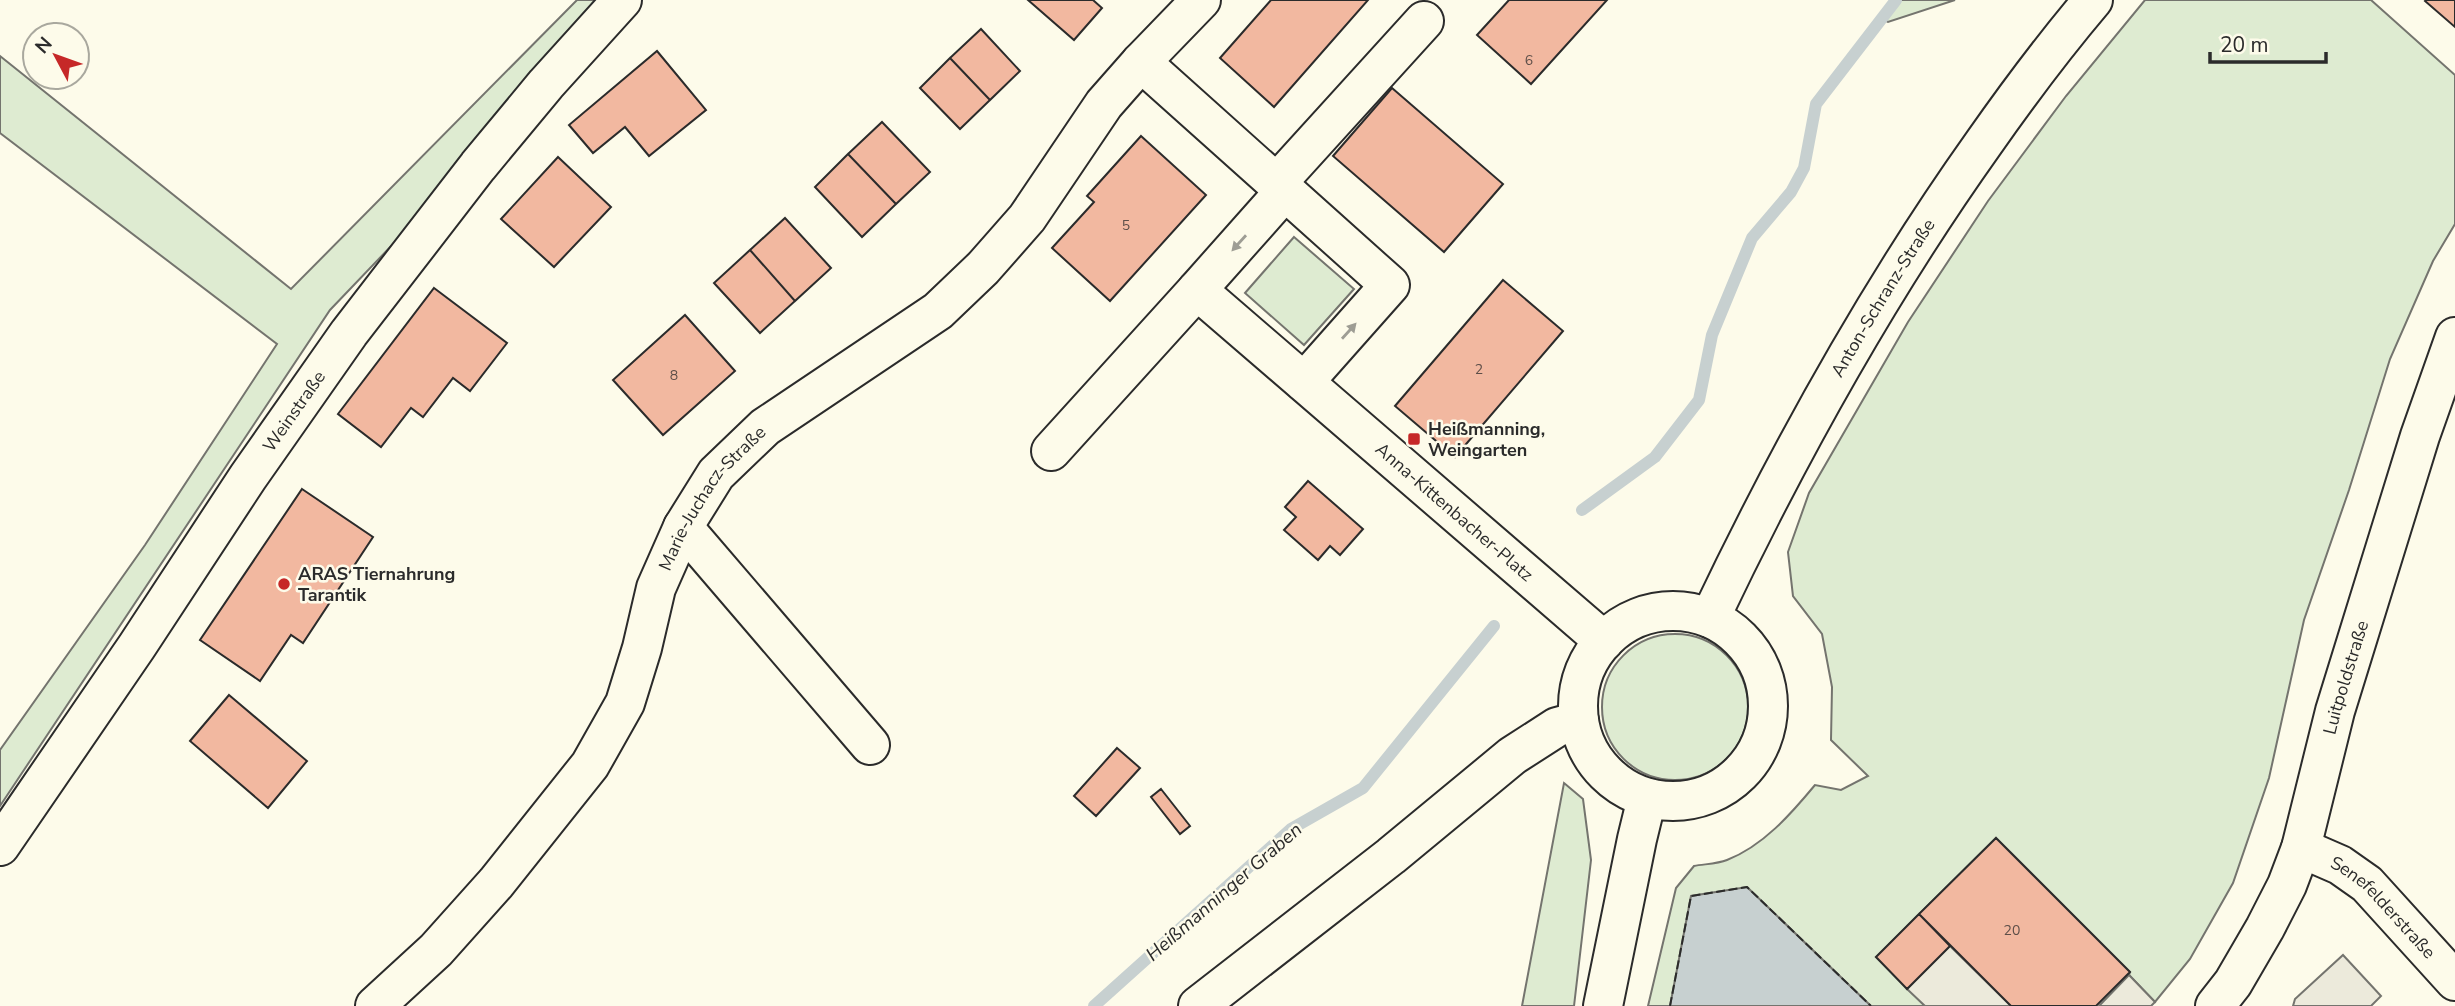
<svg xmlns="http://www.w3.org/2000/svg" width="2455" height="1006" font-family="'Nunito Sans',sans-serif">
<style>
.green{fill:#deebd1;stroke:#74746e;stroke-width:2}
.parking{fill:#eceadb;stroke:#74746e;stroke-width:2}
.water{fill:#c7d0d0;stroke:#74746e;stroke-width:2}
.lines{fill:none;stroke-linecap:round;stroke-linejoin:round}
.stream{stroke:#c7d0d0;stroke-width:12}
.building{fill:#f2b8a0;stroke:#2b2b2b;stroke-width:2}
.minor-casing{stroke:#2b2b2b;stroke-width:42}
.major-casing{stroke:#2b2b2b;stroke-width:42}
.minor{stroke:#fdfbea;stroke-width:38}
.major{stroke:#fdfbea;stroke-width:38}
.fence{stroke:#2b2b2b;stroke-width:2;stroke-dasharray:9 3.5;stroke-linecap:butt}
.oneway{fill:#9e9d94}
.poi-dot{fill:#c62828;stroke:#fdfbea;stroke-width:2.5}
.labels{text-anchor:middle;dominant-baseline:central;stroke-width:5;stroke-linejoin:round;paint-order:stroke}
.number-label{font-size:14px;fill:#5d4e48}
.street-label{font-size:18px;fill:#2b2b2b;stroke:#fdfbea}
.poi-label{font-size:18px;font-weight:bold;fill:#2b2b2b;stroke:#fdfbea;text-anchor:start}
.water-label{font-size:19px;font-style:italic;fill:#2b2b2b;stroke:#fdfbea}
</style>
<rect width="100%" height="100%" fill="#fdfbea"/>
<!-- green -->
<path class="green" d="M 577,0 L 622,0 L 546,84 L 330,310 L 0,806 L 0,750 L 145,545 L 277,344 L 0,133 L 0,56 L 291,289 Z
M 1896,0 L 1955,0 L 1888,22 L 1882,19 Z
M 2145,0 L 2371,0 L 2455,75 L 2455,224 L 2433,261 L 2390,359 L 2349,490 L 2304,620 L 2269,778 L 2233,883 L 2190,959 L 2155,1002 L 2129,975 L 2130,972 L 1996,838 L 1876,957 L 1925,1006 L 1648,1006 L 1676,888 L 1694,866 C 1704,864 1717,864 1727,860 C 1763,846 1791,814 1815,785 L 1841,790 L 1868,776 L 1831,740 L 1832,687 L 1822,634 L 1793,596 L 1788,552 L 1809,493 L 1908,322 L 1988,201 L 2066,96 Z
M 1294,237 L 1354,289 L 1304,345 L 1245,293 Z
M1602 707a73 73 0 1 1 146 0a73 73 0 1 1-146 0Z
M 1564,783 L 1583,799 L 1591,860 L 1574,1006 L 1522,1006 Z"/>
<!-- parking -->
<path class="parking" d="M 1950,946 L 2011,1006 L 1925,1006 L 1907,989 Z
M 2343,955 L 2381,996 L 2371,1006 L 2293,1006 L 2295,999 Z
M 2129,975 L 2155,1002 L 2151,1006 L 2099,1006 Z"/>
<!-- water -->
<path class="water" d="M 1747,887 L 1871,1006 L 1670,1006 L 1691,896 Z"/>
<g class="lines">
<!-- stream -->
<path class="stream" d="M 1582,510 L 1655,457 L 1699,400 L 1712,335 L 1752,238 L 1791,192 L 1804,168 L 1816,104 L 1896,0
M 1094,1006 L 1291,829 L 1363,788 L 1494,626"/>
</g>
<!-- building -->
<path class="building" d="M 1028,0 L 1093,0 L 1102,8 L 1074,40 Z
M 1271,0 L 1368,0 L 1274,107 L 1220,58 Z
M 1509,0 L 1607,0 L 1531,84 L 1477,35 Z
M 2426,0 L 2455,0 L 2455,27 L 2425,1 Z
M 981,29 L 1020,71 L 990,100 L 950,58 Z
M 657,51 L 706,110 L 649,156 L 625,127 L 593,153 L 569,125 Z
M 950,58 L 990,100 L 960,129 L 920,88 Z
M 1392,88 L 1503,184 L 1444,252 L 1333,156 Z
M 882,122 L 930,172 L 896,204 L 848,154 Z
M 1141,136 L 1206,195 L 1110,301 L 1052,248 L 1094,202 L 1087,196 Z
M 848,154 L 896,204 L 862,237 L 815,187 Z
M 558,157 L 611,207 L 554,267 L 501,219 Z
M 785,218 L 831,268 L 795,301 L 750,250 Z
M 750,250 L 795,301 L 760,333 L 714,283 Z
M 1503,280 L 1563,331 L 1455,457 L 1395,406 Z
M 434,288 L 507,343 L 470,391 L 453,378 L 423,417 L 411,408 L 381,447 L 338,414 Z
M 685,315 L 735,371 L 663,435 L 613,380 Z
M 1308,481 L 1363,529 L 1340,555 L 1330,546 L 1318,560 L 1284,530 L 1296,517 L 1285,507 Z
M 302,489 L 373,537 L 303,643 L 291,635 L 260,681 L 200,640 Z
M 229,695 L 307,761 L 268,808 L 190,741 Z
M 1117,748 L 1140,768 L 1096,816 L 1074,796 Z
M 1161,789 L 1190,826 L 1180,834 L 1151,797 Z
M 1996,838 L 2130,972 L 2096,1006 L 2011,1006 L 1919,914 Z
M 1919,914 L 1950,946 L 1907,989 L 1876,957 Z"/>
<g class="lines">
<!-- minor casing -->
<g class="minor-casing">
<g id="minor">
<path d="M 1141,62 L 1390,285 L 1304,382"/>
<path d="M 1276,184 L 1424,21"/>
<path id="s1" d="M 1284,192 L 1197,290 L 1604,641"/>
<path d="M 1051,451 L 1197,290"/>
<path d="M 683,527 L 870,745"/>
<path id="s2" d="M 0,846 L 137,646 L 248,477 L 349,333 L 478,166 L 546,84 L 622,0"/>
<path id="s3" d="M 2301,848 L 2340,865 L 2367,884 L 2455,981"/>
<path id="s4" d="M 375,1006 L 436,950 L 496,883 L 590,765 L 625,703 L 642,648 L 656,588 L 683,527 L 716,474 L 765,427 L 938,311 L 983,268 L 1027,218 L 1104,104 L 1141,62 L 1201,0"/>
<path d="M 1198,1006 L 1391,856 L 1512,756 L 1557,727 L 1579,721"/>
<path id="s5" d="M 2215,1006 L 2233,983 L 2265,928 L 2287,885 L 2301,848 L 2335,711 L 2420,436 L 2455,337"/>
</g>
</g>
<!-- major casing -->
<g class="major-casing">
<g id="major">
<circle cx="1673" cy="706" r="95"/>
<path id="s6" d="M 1710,618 C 1789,452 1877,293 1983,144 C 2018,94 2054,46 2093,0"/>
<path d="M 1603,1006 L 1637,839 L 1647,798"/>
</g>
</g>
<!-- minor -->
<use href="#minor" class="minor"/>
<!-- major -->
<use href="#major" class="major"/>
<!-- fence -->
<path class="fence" d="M 1670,1006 L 1691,896 L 1747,887 L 1871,1006"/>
</g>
<!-- one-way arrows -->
<defs><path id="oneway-solid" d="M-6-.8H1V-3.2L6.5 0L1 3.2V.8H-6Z" transform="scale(1.75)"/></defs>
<g class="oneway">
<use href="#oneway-solid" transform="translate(1239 243) rotate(132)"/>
<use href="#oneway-solid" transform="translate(1349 331) rotate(-48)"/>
</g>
<!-- markers -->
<g class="poi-dot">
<rect x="1407" y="432" width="14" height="14" rx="3.5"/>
<circle cx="284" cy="584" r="7"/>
</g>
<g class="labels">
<!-- number labels -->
<g class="number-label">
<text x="1529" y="60">6</text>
<text x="1126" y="225">5</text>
<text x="1479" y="369">2</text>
<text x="674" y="375">8</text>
<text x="2012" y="930">20</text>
</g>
<!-- street labels -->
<g class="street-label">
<text stroke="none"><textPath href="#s6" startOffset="364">Anton-Schranz-Straße</textPath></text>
<text stroke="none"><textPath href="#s2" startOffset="525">Weinstraße</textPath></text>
<text stroke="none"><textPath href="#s4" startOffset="621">Marie-Juchacz-Straße</textPath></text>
<text stroke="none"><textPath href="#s1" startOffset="471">Anna-Kittenbacher-Platz</textPath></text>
<text stroke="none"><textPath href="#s5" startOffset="357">Luitpoldstraße</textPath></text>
<text stroke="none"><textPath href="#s3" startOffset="103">Senefelderstraße</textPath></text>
</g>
<!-- poi labels -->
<g class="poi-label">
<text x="1428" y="429">Heißmanning,<tspan x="1428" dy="21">Weingarten</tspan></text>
<text x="298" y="574">ARAS Tiernahrung<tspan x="298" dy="21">Tarantik</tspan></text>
</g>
<!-- water labels -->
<g class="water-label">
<text transform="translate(1224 892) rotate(-41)">Heißmanninger Graben</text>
</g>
</g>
<!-- north arrow -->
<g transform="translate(56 56) rotate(311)"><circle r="33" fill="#fdfbea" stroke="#a9a89e" stroke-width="2"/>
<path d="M0-5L12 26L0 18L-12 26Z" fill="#c62828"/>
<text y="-10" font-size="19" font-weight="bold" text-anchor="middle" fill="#2b2b2b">N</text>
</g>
<!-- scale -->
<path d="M2210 52v10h116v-10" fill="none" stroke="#2b2b2b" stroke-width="3.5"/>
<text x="2220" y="52" font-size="21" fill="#2b2b2b" stroke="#fdfbea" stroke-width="5" paint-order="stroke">20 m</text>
</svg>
